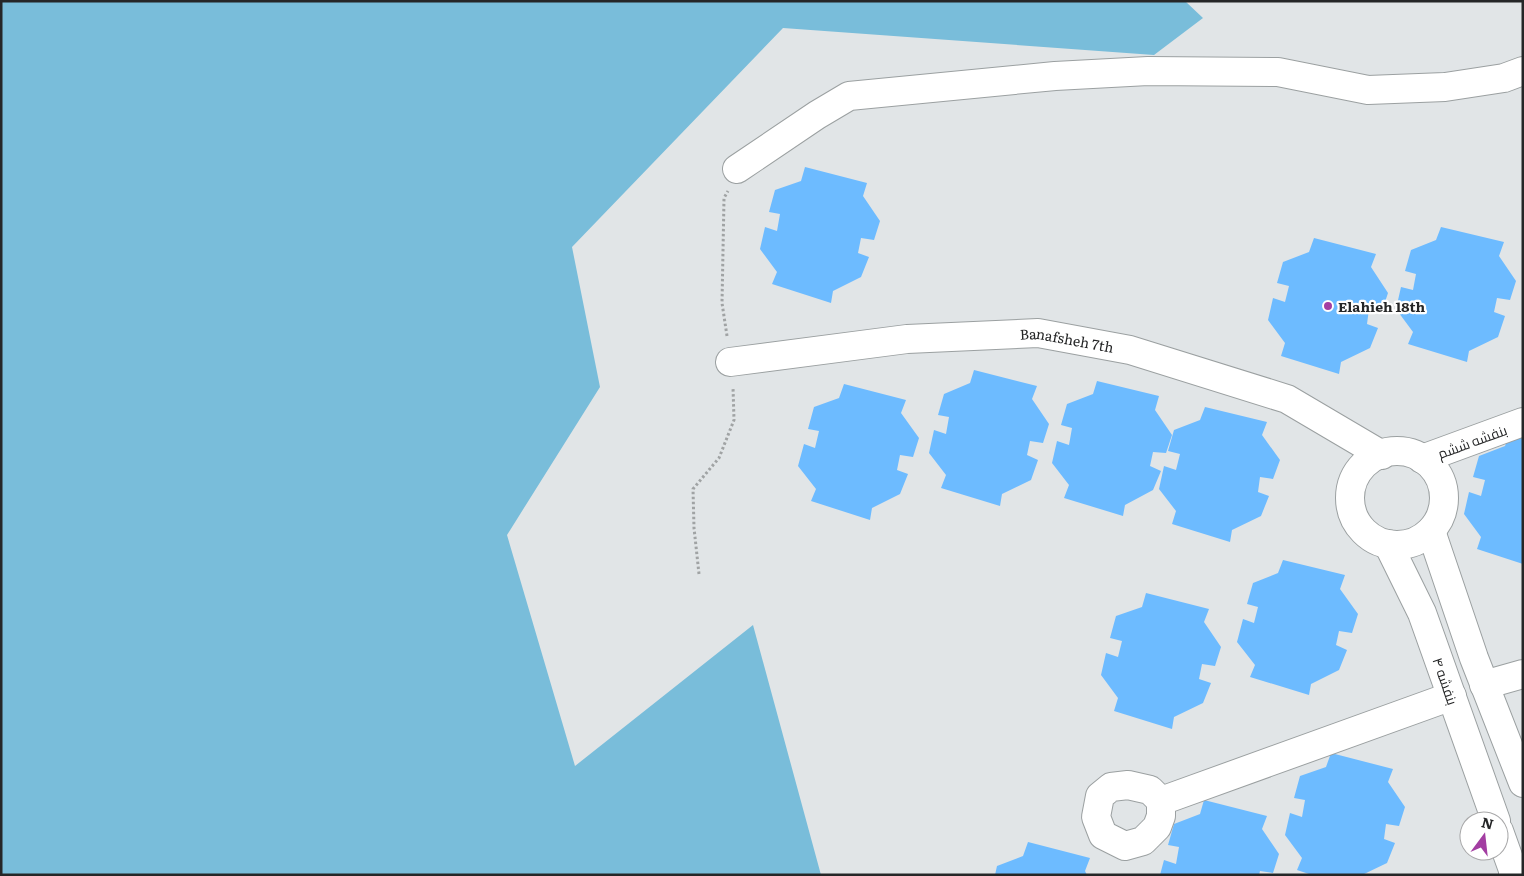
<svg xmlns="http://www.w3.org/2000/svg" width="1524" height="876" font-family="Literata,Cairo,serif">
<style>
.green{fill:#79bdda}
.building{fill:#6dbbff}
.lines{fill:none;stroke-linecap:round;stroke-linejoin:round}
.minor-casing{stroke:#9ba0a1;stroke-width:30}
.path{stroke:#a0a3a4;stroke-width:3;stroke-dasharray:2.5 2.5;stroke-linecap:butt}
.minor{stroke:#fff;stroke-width:28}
.poi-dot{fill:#a33ea2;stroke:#fff;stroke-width:2}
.labels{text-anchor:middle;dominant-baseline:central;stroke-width:4.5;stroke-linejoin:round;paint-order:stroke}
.poi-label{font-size:14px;font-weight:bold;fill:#252627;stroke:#fff;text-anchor:start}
.street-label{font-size:14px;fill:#252627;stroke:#fff}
</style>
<rect width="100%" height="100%" fill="#e1e5e7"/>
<!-- green -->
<path class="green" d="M 1,1 L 1185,1 L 1203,18 L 1154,55 L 783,28 L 572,247 L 600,387 L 507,535 L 575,766 L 753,625 L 821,875 L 1,875 Z"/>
<!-- building -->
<path class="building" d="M 805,167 L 867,183 L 863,196 L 880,221 L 874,240 L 861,238 L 858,253 L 869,257 L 861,277 L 833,291 L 831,303 L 772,284 L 777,272 L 760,249 L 765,227 L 777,231 L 780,214 L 769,212 L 775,190 L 801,181 Z
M 1441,227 L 1504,242 L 1499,256 L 1516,281 L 1510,300 L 1497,298 L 1494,312 L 1505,316 L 1498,337 L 1469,351 L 1467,362 L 1408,344 L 1413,332 L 1396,309 L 1401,287 L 1413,290 L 1416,274 L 1405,271 L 1411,250 L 1436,240 Z
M 1314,238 L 1376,254 L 1371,267 L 1388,293 L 1382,311 L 1369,309 L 1367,324 L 1378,328 L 1370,348 L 1341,362 L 1339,374 L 1281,356 L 1285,343 L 1268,320 L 1273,298 L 1285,302 L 1289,286 L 1277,283 L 1283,262 L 1309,252 Z
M 974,370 L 1037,386 L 1032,399 L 1049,424 L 1043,443 L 1030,441 L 1027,455 L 1038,460 L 1031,480 L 1002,494 L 1000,506 L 941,488 L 946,475 L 929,453 L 934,430 L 946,434 L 949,417 L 938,415 L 944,394 L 970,383 Z
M 1097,381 L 1159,396 L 1155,410 L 1172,435 L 1166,453 L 1153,452 L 1150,466 L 1161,471 L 1153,490 L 1125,505 L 1123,516 L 1064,498 L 1069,485 L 1052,463 L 1057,441 L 1069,445 L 1072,428 L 1061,425 L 1067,404 L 1093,394 Z
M 844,384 L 906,400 L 901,413 L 919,438 L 913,457 L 900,455 L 897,470 L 908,474 L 900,494 L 872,508 L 870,520 L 811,501 L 816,489 L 798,466 L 804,444 L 815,448 L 819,431 L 808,429 L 814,407 L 839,398 Z
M 1205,407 L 1267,422 L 1262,435 L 1280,460 L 1273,479 L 1260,477 L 1258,492 L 1269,496 L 1261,516 L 1232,530 L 1230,542 L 1172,524 L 1176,511 L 1159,489 L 1164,466 L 1176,470 L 1180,454 L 1168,451 L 1174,430 L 1200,420 Z
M 1510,432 L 1523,436 L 1523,564 L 1477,549 L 1481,537 L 1464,514 L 1469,492 L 1481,496 L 1485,480 L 1473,477 L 1479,456 L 1505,446 Z
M 1283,560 L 1345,575 L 1340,589 L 1358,614 L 1352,633 L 1339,631 L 1336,645 L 1347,650 L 1339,670 L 1311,684 L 1309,695 L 1250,677 L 1255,665 L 1237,642 L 1243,619 L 1254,623 L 1258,607 L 1247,604 L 1253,583 L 1278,573 Z
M 1146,593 L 1209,609 L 1204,622 L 1221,647 L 1215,666 L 1202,664 L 1199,679 L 1211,683 L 1203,703 L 1174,717 L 1172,729 L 1114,711 L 1118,698 L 1101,675 L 1106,653 L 1118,657 L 1122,641 L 1110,638 L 1116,616 L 1142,607 Z
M 1331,753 L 1393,769 L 1388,782 L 1405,807 L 1399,826 L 1386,824 L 1384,839 L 1395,843 L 1387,863 L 1362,875 L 1312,875 L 1297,870 L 1302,858 L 1285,835 L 1290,813 L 1302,817 L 1305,800 L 1294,798 L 1300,776 L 1326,767 Z
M 1204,800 L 1267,816 L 1262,829 L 1279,854 L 1273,873 L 1260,871 L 1259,875 L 1160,875 L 1164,860 L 1176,864 L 1179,847 L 1168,845 L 1174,824 L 1200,814 Z
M 1028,842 L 1090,858 L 1085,871 L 1087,875 L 995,875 L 997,866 L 1023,856 Z"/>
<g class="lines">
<!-- minor casing -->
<g class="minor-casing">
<g id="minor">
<path d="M 737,169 L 817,115 L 849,96 L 1055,76 L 1148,71 L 1278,72 L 1368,90 L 1445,87 L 1504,78 L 1523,71"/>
<path id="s1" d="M 730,362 L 907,339 L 1038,333 L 1130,350 L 1287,399 L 1382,455"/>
<circle cx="1397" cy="498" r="47"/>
<path d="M 1422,459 L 1523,422"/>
<path d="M 1431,531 L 1474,658 L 1523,783"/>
<path d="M 1388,544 L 1422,613 L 1496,821"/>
<path d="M 1484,685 L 1523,674"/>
<path d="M 1128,785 L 1150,790 L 1161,801 L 1161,816 L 1157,827 L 1143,841 L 1125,846 L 1103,835 L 1096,817 L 1100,796 L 1111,787 Z"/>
<path d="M 1161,801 L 1452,696"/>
<path d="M 1499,831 L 1513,870 L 1513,875"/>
</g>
</g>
<!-- path -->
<path class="path" d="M 727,336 L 722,303 L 724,198 L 728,191
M 699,574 L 694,528 L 693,489 L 719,458 L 734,420 L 733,387"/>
<!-- minor -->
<use href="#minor" class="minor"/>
</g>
<!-- markers -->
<circle class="poi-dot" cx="1328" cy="306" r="5"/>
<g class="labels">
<!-- poi labels -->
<g class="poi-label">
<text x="1338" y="306">Elahieh 18th</text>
</g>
<!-- street labels -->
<g class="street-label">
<text stroke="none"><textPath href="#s1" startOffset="339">Banafsheh 7th</textPath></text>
<text transform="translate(1472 441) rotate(-20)">بنفشه ششم</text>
<text transform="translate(1446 681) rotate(71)">بنفشه ۴</text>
</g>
</g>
<!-- border -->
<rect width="1524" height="876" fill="none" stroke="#252627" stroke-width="5"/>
<!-- north arrow -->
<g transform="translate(1484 836) rotate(15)"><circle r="24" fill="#ffffff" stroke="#a8a8a9"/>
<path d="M0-4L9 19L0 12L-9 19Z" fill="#a33ea2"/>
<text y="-8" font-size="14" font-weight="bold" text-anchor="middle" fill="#252627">N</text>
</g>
</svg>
